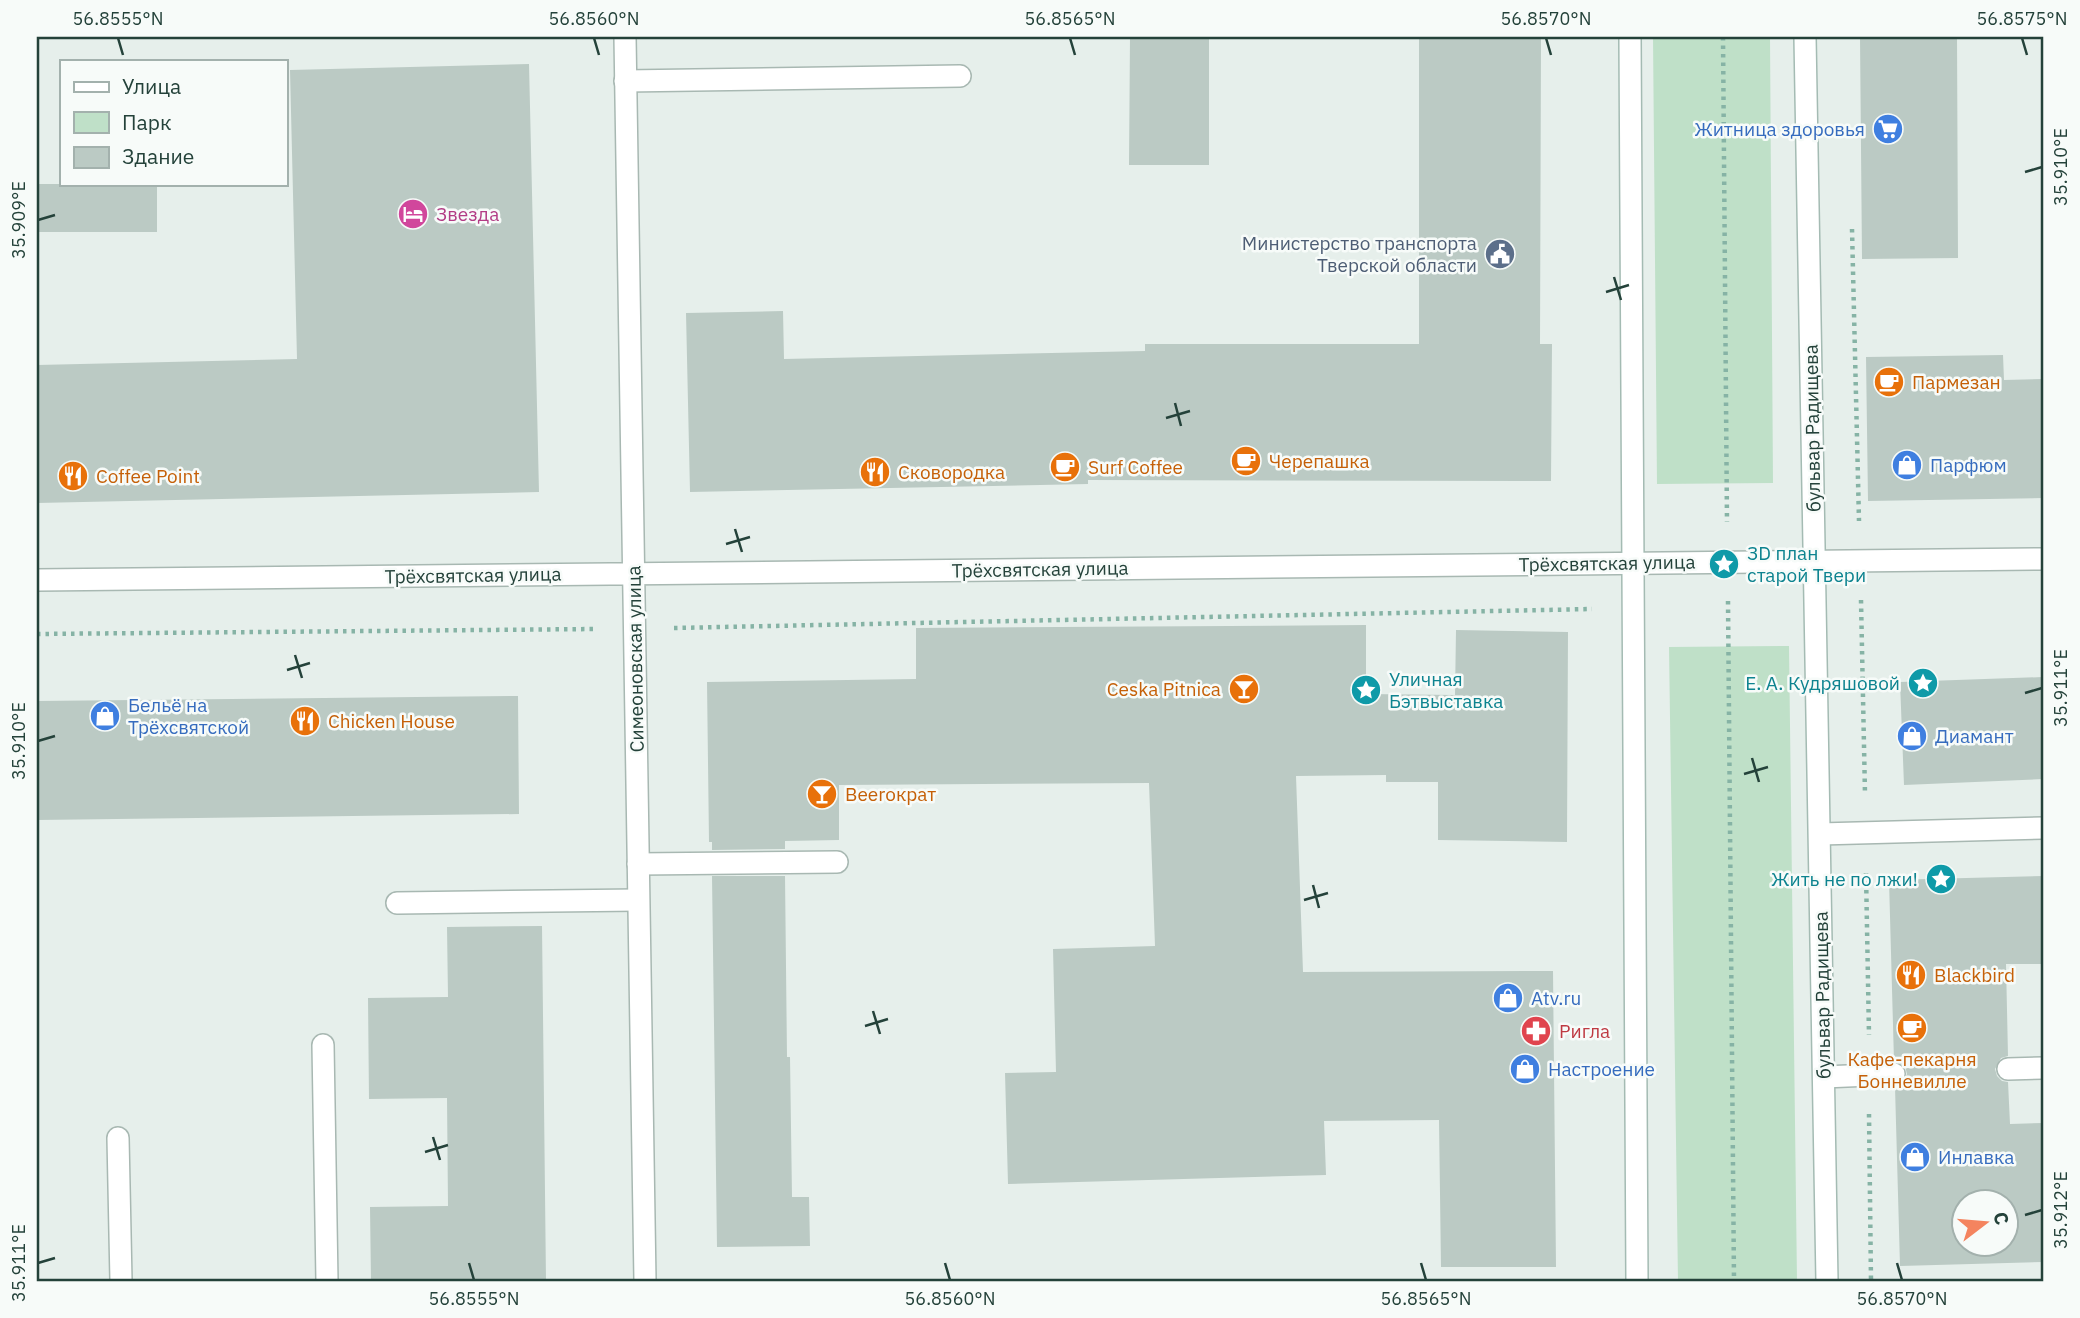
<svg xmlns="http://www.w3.org/2000/svg" width="2080" height="1318" font-family="'IBM Plex Sans',sans-serif">
<style>
.green{fill:#bfe0c8}
.building{fill:#bbcac4;fill-rule:evenodd}
.lines{fill:none;stroke-linecap:round;stroke-linejoin:round}
.lane-casing{stroke:#a8b8b2;stroke-width:24}
.street-casing{stroke:#a8b8b2;stroke-width:24}
.secondary-casing{stroke:#a4bbb3;stroke-width:24}
.path{stroke:#86b3a5;stroke-width:4.5;stroke-dasharray:3.5 5;stroke-linecap:butt}
.lane{stroke:#fff;stroke-width:21}
.street{stroke:#fff;stroke-width:21}
.secondary{stroke:#fff;stroke-width:21}
.ticks{fill:none;stroke:#24423a;stroke-width:2.5}
.labels{text-anchor:middle;dominant-baseline:central;stroke-width:5;stroke-linejoin:round;paint-order:stroke}
.shop-label{font-size:19px;fill:#366cbe;stroke:#f7fbf9;text-anchor:start}
.hotel-label{font-size:19px;fill:#b23c85;stroke:#f7fbf9;text-anchor:start}
.service-label{font-size:19px;fill:#4e5e75;stroke:#f7fbf9;text-anchor:end}
.food-label{font-size:19px;fill:#c56008;stroke:#f7fbf9;text-anchor:start}
.street-label{font-size:19px;fill:#24423a;stroke:#f7fbf9}
.culture-label{font-size:19px;fill:#0d838f;stroke:#f7fbf9;text-anchor:start}
.health-label{font-size:19px;fill:#be3a42;stroke:#f7fbf9;text-anchor:start}
.neatline{fill:none;stroke:#24423a;stroke-width:2.5}
.ticks-label{font-size:18px;text-anchor:middle;fill:#24423a}
</style>
<rect width="100%" height="100%" fill="#e6efeb"/>
<!-- green -->
<path class="green" d="M 1653,37 L 1770,37 L 1773,483 L 1657,484 Z
M 1789,646 L 1797,1281 L 1678,1281 L 1669,647 Z"/>
<!-- building -->
<path class="building" d="M 1130,37 L 1209,37 L 1209,165 L 1129,165 Z
M 1419,37 L 1541,37 L 1540,344 L 1552,344 L 1551,481 L 1088,480 L 1088,484 L 690,492 L 686,313 L 783,311 L 784,359 L 1145,351 L 1145,344 L 1419,344 Z
M 1860,37 L 1957,37 L 1958,258 L 1862,259 Z
M 529,64 L 539,492 L 37,503 L 37,365 L 297,359 L 290,70 Z
M 37,184 L 157,184 L 157,232 L 37,232 Z
M 2003,355 L 2004,380 L 2043,379 L 2043,498 L 1868,501 L 1866,357 Z
M 1366,625 L 1366,694 L 1455,695 L 1456,630 L 1568,632 L 1567,842 L 1438,840 L 1438,782 L 1386,782 L 1386,775 L 1296,776 L 1303,972 L 1553,971 L 1556,1267 L 1441,1267 L 1439,1120 L 1324,1121 L 1326,1175 L 1008,1184 L 1005,1073 L 1056,1072 L 1053,949 L 1155,946 L 1149,783 L 839,785 L 839,840 L 785,841 L 785,849 L 712,850 L 712,842 L 709,842 L 707,682 L 916,679 L 916,628 Z
M 2043,677 L 2043,779 L 1904,785 L 1900,682 Z
M 518,696 L 519,814 L 37,820 L 37,701 Z
M 712,876 L 785,876 L 787,1057 L 790,1057 L 792,1197 L 809,1197 L 810,1246 L 717,1247 Z
M 2043,876 L 2043,964 L 2006,964 L 2008,1056 L 2001,1058 L 1995,1069 L 1997,1076 L 2002,1081 L 2008,1082 L 2010,1124 L 2043,1123 L 2043,1262 L 1900,1266 L 1895,1087 L 1902,1085 L 1907,1074 L 1905,1066 L 1894,1061 L 1889,880 ZM 1964,1202 L 2006,1202 L 2006,1244 L 1964,1244 Z
M 542,926 L 546,1281 L 371,1281 L 370,1207 L 448,1206 L 447,1098 L 369,1099 L 368,998 L 448,997 L 447,927 Z"/>
<g class="lines">
<!-- lane casing -->
<g class="lane-casing">
<path id="lane" d="M 625,81 L 960,76
M 1820,834 L 2043,828
M 638,864 L 837,862
M 397,903 L 638,900
M 323,1045 L 327,1281
M 2008,1069 L 2043,1068
M 1824,1077 L 1894,1074
M 118,1138 L 121,1281"/>
</g>
<!-- street casing -->
<g class="street-casing">
<path id="street" d="M 625,37 L 645,1281
M 37,580 L 2043,559"/>
</g>
<!-- secondary casing -->
<g class="secondary-casing">
<path id="secondary" d="M 1630,37 L 1637,1281
M 1805,37 L 1827,1281"/>
</g>
<!-- path -->
<path class="path" d="M 1723,37 L 1727,522
M 1852,229 L 1859,521
M 1861,600 L 1865,794
M 1728,601 L 1734,1281
M 674,628 L 1592,609
M 37,634 L 595,629
M 1866,873 L 1869,1035
M 1869,1114 L 1871,1281"/>
<!-- lane -->
<use href="#lane" class="lane"/>
<!-- street -->
<use href="#street" class="street"/>
<!-- secondary -->
<use href="#secondary" class="secondary"/>
</g>
<!-- ticks -->
<path class="ticks" d="M 118,38 L 123,55M 594,38 L 599,55M 1070,38 L 1075,55M 1546,38 L 1551,55M 2022,38 L 2027,55M 2025,172 L 2042,167M 38,220 L 55,215M 1614,277 L 1621,300M 1606,292 L 1629,285M 1175,403 L 1181,426M 1166,418 L 1190,411M 735,529 L 742,552M 726,544 L 750,537M 295,655 L 302,678M 287,670 L 310,663M 2025,693 L 2042,688M 38,741 L 55,736M 1752,758 L 1759,782M 1744,774 L 1768,767M 1313,885 L 1319,908M 1304,900 L 1328,893M 873,1011 L 880,1034M 865,1026 L 888,1019M 433,1137 L 440,1160M 425,1152 L 448,1145M 2025,1215 L 2042,1210M 38,1263 L 55,1258M 469,1263 L 474,1280M 945,1263 L 950,1280M 1421,1263 L 1426,1280M 1897,1263 L 1902,1280"/>
<!-- icons -->
<defs>
<g id="supermarket-disc" transform="scale(1.575)"><circle r="9.5" fill="#3f7fe0" stroke="#f7fbf9"/><path d="M-6-5.5h2.5l.6 2H6L4.5 2H-2.5L-4.4-4H-6ZM-1.5 3.2a1.3 1.3 0 1 0 .1 0ZM3 3.2a1.3 1.3 0 1 0 .1 0Z" fill="#fff"/></g>
<g id="hotel-disc" transform="scale(1.575)"><circle r="9.5" fill="#d1479c" stroke="#f7fbf9"/><path d="M-6-4.5h1.5V1H6V5H4.5V3h-9V5H-6ZM-4 0a1.8 1.8 0 1 1 3.6 0ZM.5 0V-2.5h3Q6-2.5 6 0Z" fill="#fff"/></g>
<g id="civic-disc" transform="scale(1.575)"><circle r="9.5" fill="#5c6f8a" stroke="#f7fbf9"/><path d="M-.6-6.5H3V-4.5H.6V-3L4-1V1h2V6H-6V1h2V-1L-.6-3ZM-1.2 2.5V6h2.4V2.5Z" fill="#fff"/></g>
<g id="cafe-disc" transform="scale(1.575)"><circle r="9.5" fill="#e8710a" stroke="#f7fbf9"/><path d="M-5.5-4.5H6V0H3Q3 3.5 0 3.5H-2.5Q-5.5 3.5-5.5 0ZM3-3.2v2h1.7v-2ZM-6 4.5H4V6H-6Z" fill="#fff"/></g>
<g id="shop-disc" transform="scale(1.575)"><circle r="9.5" fill="#3f7fe0" stroke="#f7fbf9"/><path d="M-5-2.5h2.3a2.7 3.5 0 0 1 5.4 0H5L5.5 6h-11ZM-1.5-2.5h3a1.5 2.3 0 0 0-3 0Z" fill="#fff"/></g>
<g id="restaurant-disc" transform="scale(1.575)"><circle r="9.5" fill="#e8710a" stroke="#f7fbf9"/><path d="M-5-6h1v4h1v-4h1v4h1v-4h1v5L-1.5 .5V6h-2V.5L-5-1ZM5-6V6H3V1.5H1.5Q1.5-4 5-6Z" fill="#fff"/></g>
<g id="sight-disc" transform="scale(1.575)"><circle r="9.5" fill="#0f9aa8" stroke="#f7fbf9"/><path d="M0-6L1.8-2.2L6-1.7L2.9 1.2L3.7 5.4L0 3.3L-3.7 5.4L-2.9 1.2L-6-1.7L-1.8-2.2Z" fill="#fff"/></g>
<g id="bar-disc" transform="scale(1.575)"><circle r="9.5" fill="#e8710a" stroke="#f7fbf9"/><path d="M-6-5H6L.8 .8V4.5H3.5V6h-7V4.5H-.8V.8Z" fill="#fff"/></g>
<g id="pharmacy-disc" transform="scale(1.575)"><circle r="9.5" fill="#e0444e" stroke="#f7fbf9"/><path d="M-2-6h4v4h4v4h-4v4h-4v-4h-4v-4h4Z" fill="#fff"/></g>
</defs>
<g fill-rule="evenodd">
<use href="#supermarket-disc" x="1888" y="129"/>
<use href="#hotel-disc" x="413" y="214"/>
<use href="#civic-disc" x="1500" y="254"/>
<use href="#cafe-disc" x="1889" y="382"/>
<use href="#cafe-disc" x="1246" y="461"/>
<use href="#shop-disc" x="1907" y="465"/>
<use href="#cafe-disc" x="1065" y="467"/>
<use href="#restaurant-disc" x="875" y="472"/>
<use href="#restaurant-disc" x="73" y="476"/>
<use href="#sight-disc" x="1724" y="564"/>
<use href="#sight-disc" x="1923" y="683"/>
<use href="#bar-disc" x="1244" y="689"/>
<use href="#sight-disc" x="1366" y="690"/>
<use href="#shop-disc" x="105" y="716"/>
<use href="#restaurant-disc" x="305" y="721"/>
<use href="#shop-disc" x="1912" y="736"/>
<use href="#bar-disc" x="822" y="794"/>
<use href="#sight-disc" x="1941" y="879"/>
<use href="#restaurant-disc" x="1911" y="975"/>
<use href="#shop-disc" x="1508" y="998"/>
<use href="#cafe-disc" x="1912" y="1028"/>
<use href="#pharmacy-disc" x="1536" y="1031"/>
<use href="#shop-disc" x="1525" y="1069"/>
<use href="#shop-disc" x="1915" y="1157"/>
</g>
<g class="labels">
<!-- shop labels -->
<g class="shop-label">
<text x="1865" y="129" text-anchor="end">Житница здоровья</text>
<text x="1930" y="465">Парфюм</text>
<text x="128" y="705">Бельё на<tspan x="128" dy="22">Трёхсвятской</tspan></text>
<text x="1935" y="736">Диамант</text>
<text x="1531" y="998">Atv.ru</text>
<text x="1548" y="1069">Настроение</text>
<text x="1938" y="1157">Инлавка</text>
</g>
<!-- hotel labels -->
<g class="hotel-label">
<text x="436" y="214">Звезда</text>
</g>
<!-- service labels -->
<g class="service-label">
<text x="1477" y="243">Министерство транспорта<tspan x="1477" dy="22">Тверской области</tspan></text>
</g>
<!-- food labels -->
<g class="food-label">
<text x="1912" y="382">Пармезан</text>
<text x="1269" y="461">Черепашка</text>
<text x="1088" y="467">Surf Coffee</text>
<text x="898" y="472">Сковородка</text>
<text x="96" y="476">Coffee Point</text>
<text x="1221" y="689" text-anchor="end">Ceska Pitnica</text>
<text x="328" y="721">Chicken House</text>
<text x="845" y="794">Beerократ</text>
<text x="1934" y="975">Blackbird</text>
<text x="1912" y="1059" text-anchor="middle">Кафе-пекарня<tspan x="1912" dy="22">Бонневилле</tspan></text>
</g>
<!-- street labels -->
<g class="street-label">
<text transform="translate(1812 428) rotate(-91)">бульвар Радищева</text>
<text transform="translate(1607 563) rotate(-1)">Трёхсвятская улица</text>
<text transform="translate(1040 569) rotate(-1)">Трёхсвятская улица</text>
<text transform="translate(473 575) rotate(-1)">Трёхсвятская улица</text>
<text transform="translate(635 659) rotate(-91)">Симеоновская улица</text>
<text transform="translate(1822 995) rotate(-91)">бульвар Радищева</text>
</g>
<!-- culture labels -->
<g class="culture-label">
<text x="1747" y="553">ЗD план<tspan x="1747" dy="22">старой Твери</tspan></text>
<text x="1389" y="679">Уличная<tspan x="1389" dy="22">Бэтвыставка</tspan></text>
<text x="1900" y="683" text-anchor="end">Е. А. Кудряшовой</text>
<text x="1918" y="879" text-anchor="end">Жить не по лжи!</text>
</g>
<!-- health labels -->
<g class="health-label">
<text x="1559" y="1031">Ригла</text>
</g>
</g>
<!-- border -->
<rect width="2080" height="1318" fill="none" stroke="#f7fbf9" stroke-width="77"/>
<!-- legend -->
<rect x="60" y="60" width="228" height="126" fill="#f7fbf9" stroke="#a3b1ad" stroke-width="2"/>
<rect x="74" y="82" width="35" height="10" fill="#ffffff" stroke="#a3b1ad" stroke-width="2"/>
<text x="122" y="94" font-size="21" fill="#24423a">Улица</text>
<rect x="74" y="112" width="35" height="21" fill="#bfe0c8" stroke="#a3b1ad" stroke-width="2"/>
<text x="122" y="130" font-size="21" fill="#24423a">Парк</text>
<rect x="74" y="147" width="35" height="21" fill="#bbcac4" stroke="#a3b1ad" stroke-width="2"/>
<text x="122" y="164" font-size="21" fill="#24423a">Здание</text>
<!-- north arrow -->
<g transform="translate(1985 1223) rotate(74)"><circle r="33" fill="#f7fbf9" stroke="#a3b1ad" stroke-width="2"/>
<path d="M0-5L12 26L0 18L-12 26Z" fill="#f4845f"/>
<text y="-10" font-size="19" font-weight="bold" text-anchor="middle" fill="#24423a">С</text>
</g>
<rect x="38" y="38" width="2004" height="1242" class="neatline"/>
<g class="ticks-label">
<text x="118" y="25">56.8555°N</text>
<text x="594" y="25">56.8560°N</text>
<text x="1070" y="25">56.8565°N</text>
<text x="1546" y="25">56.8570°N</text>
<text x="2022" y="25">56.8575°N</text>
<text transform="translate(2061 167) rotate(-90)" y="6">35.910°E</text>
<text transform="translate(19 220) rotate(-90)" y="6">35.909°E</text>
<text transform="translate(2061 688) rotate(-90)" y="6">35.911°E</text>
<text transform="translate(19 741) rotate(-90)" y="6">35.910°E</text>
<text transform="translate(2061 1210) rotate(-90)" y="6">35.912°E</text>
<text transform="translate(19 1263) rotate(-90)" y="6">35.911°E</text>
<text x="474" y="1305">56.8555°N</text>
<text x="950" y="1305">56.8560°N</text>
<text x="1426" y="1305">56.8565°N</text>
<text x="1902" y="1305">56.8570°N</text>
</g>
</svg>
